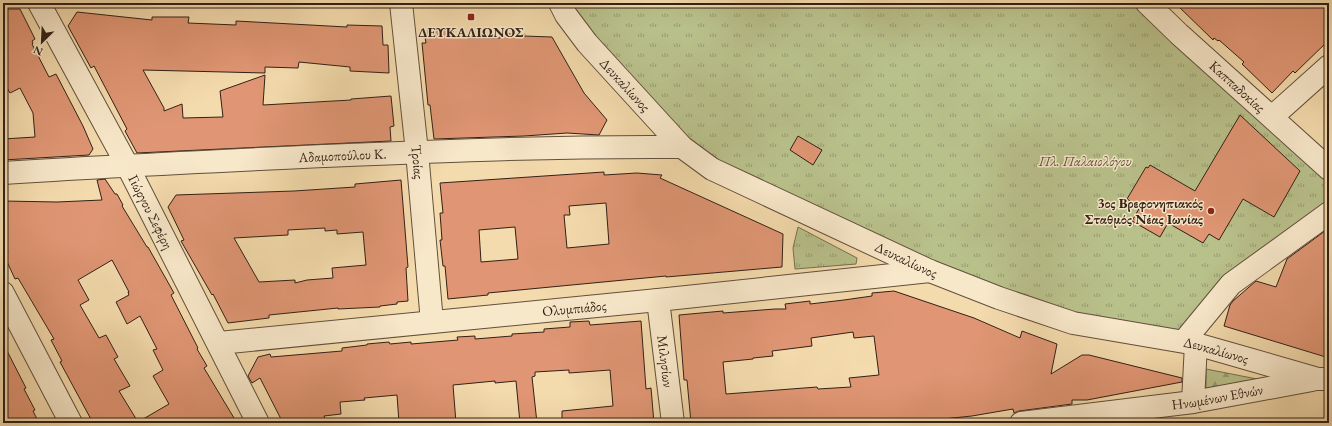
<svg xmlns="http://www.w3.org/2000/svg" width="1332" height="426" font-family="'EB Garamond',serif">
<style>
.forest{fill:url(#forest-firs);stroke:#767050}
.park{fill:url(#park-tufts);stroke:#767050}
.building{fill:#e09674;stroke:#322016;fill-rule:evenodd}
.lines{fill:none;stroke-linecap:round;stroke-linejoin:round}
.minor-casing{stroke:#624f3c;stroke-width:24}
.minor{stroke:#f8e8ca;stroke-width:22}
.poi-dot{fill:#8f2418;stroke:#f8e8ca;stroke-width:1.5}
.labels{text-anchor:middle;dominant-baseline:central;stroke-width:3;stroke-linejoin:round;paint-order:stroke}
.poi-label{font-size:14px;font-weight:bold;fill:#322016;stroke:#f8e8ca}
.street-label{font-size:14px;fill:#322016;stroke:#f8e8ca}
.park-label{font-size:14px;font-style:italic;fill:#5a5039;stroke:#f8e8ca}
</style>
<defs>
<pattern id="forest-firs" width="22" height="20" patternUnits="userSpaceOnUse"><rect width="22" height="20" fill="#b9c18b"/><path d="M5 1l3.5 6h-7zM16 11l3.5 6h-7z" fill="#979c71"/></pattern>
<pattern id="park-tufts" width="24" height="20" patternUnits="userSpaceOnUse"><rect width="24" height="20" fill="#b9c18b"/><path d="M3 7l-1-3M5 7V3M7 7l1-3M15 17l-1-3M17 17v-4M19 17l1-3" fill="none" stroke="#979c71"/></pattern>
</defs>
<rect width="100%" height="100%" fill="#f4dbad"/>
<filter id="stains"><feTurbulence type="fractalNoise" baseFrequency=".005" numOctaves="4"/><feColorMatrix values="0 0 0 0 .2 0 0 0 0 .09 0 0 0 0 .02 0 0 0 .5 -.17"/></filter>
<radialGradient id="worn" r=".72"><stop offset=".6" stop-color="#630" stop-opacity="0"/><stop offset="1" stop-color="#630" stop-opacity=".3"/></radialGradient>
<!-- forest -->
<path class="forest" d="M 1206,369 L 1257,379 L 1206,390 Z"/>
<!-- park -->
<path class="park" d="M 561,3 L 1147,3 L 1329,169 L 1329,213 L 1231,284 L 1184,341 L 1073,323 L 712,169 Z
M 798,227 L 857,258 L 856,264 L 795,269 L 793,248 Z"/>
<!-- building -->
<path class="building" d="M 1175,3 L 1329,3 L 1329,40 L 1295,73 L 1293,71 L 1272,93 L 1242,64 L 1244,62 L 1219,40 L 1218,41 L 1214,38 L 1213,40 Z
M 3,9 L 20,9 L 35,39 L 32,41 L 33,43 L 32,44 L 49,77 L 56,74 L 83,126 L 93,149 L 89,155 L 3,160 L 3,139 L 35,137 L 33,113 L 20,88 L 10,93 L 3,81 Z
M 77,12 L 152,20 L 152,17 L 189,17 L 188,23 L 236,25 L 236,21 L 347,27 L 347,25 L 382,26 L 383,45 L 388,45 L 389,73 L 350,71 L 350,67 L 299,62 L 298,68 L 265,67 L 265,73 L 143,70 L 164,108 L 164,111 L 182,104 L 183,118 L 223,117 L 220,91 L 265,75 L 263,105 L 351,100 L 351,99 L 391,96 L 394,126 L 390,127 L 391,141 L 137,153 L 125,131 L 127,129 L 94,66 L 91,68 L 68,26 Z
M 428,28 L 453,29 L 453,36 L 467,36 L 467,38 L 500,38 L 500,34 L 525,34 L 524,36 L 552,37 L 584,93 L 607,120 L 599,135 L 567,133 L 524,136 L 434,139 L 430,105 L 428,105 L 422,43 L 426,43 L 425,37 L 428,37 Z
M 1240,115 L 1300,171 L 1274,217 L 1243,199 L 1219,240 L 1209,234 L 1203,243 L 1168,223 L 1160,237 L 1132,221 L 1140,207 L 1127,199 L 1146,167 L 1148,168 L 1150,165 L 1195,191 Z
M 798,136 L 822,150 L 813,165 L 790,150 Z
M 604,172 L 604,175 L 637,173 L 662,175 L 660,178 L 783,234 L 782,267 L 666,277 L 666,276 L 488,293 L 488,295 L 448,299 L 445,266 L 443,266 L 440,240 L 442,240 L 440,213 L 443,213 L 440,183 ZM 606,203 L 609,244 L 567,248 L 564,215 L 570,215 L 569,206 ZM 515,227 L 518,259 L 481,262 L 479,230 Z
M 105,179 L 115,194 L 117,194 L 123,205 L 122,206 L 147,247 L 148,247 L 174,293 L 171,295 L 198,348 L 197,349 L 207,366 L 204,368 L 237,423 L 93,423 L 60,362 L 62,361 L 51,340 L 54,339 L 18,278 L 15,279 L 3,253 L 8,252 L 3,243 L 3,201 L 57,202 L 102,200 L 97,180 ZM 112,260 L 129,292 L 128,292 L 129,295 L 116,302 L 127,324 L 140,316 L 157,349 L 153,350 L 163,370 L 153,376 L 169,404 L 138,422 L 119,391 L 130,386 L 114,359 L 118,357 L 106,335 L 99,338 L 80,305 L 89,300 L 78,280 Z
M 401,180 L 408,267 L 406,268 L 408,301 L 397,302 L 397,304 L 380,306 L 380,307 L 338,309 L 338,308 L 269,315 L 269,318 L 228,323 L 213,294 L 212,295 L 181,241 L 184,240 L 168,207 L 176,195 L 294,191 L 355,187 L 355,184 ZM 325,228 L 325,231 L 337,230 L 337,234 L 363,232 L 366,265 L 332,268 L 333,278 L 307,280 L 295,283 L 295,280 L 259,282 L 234,238 L 288,235 L 288,230 Z
M 1329,228 L 1329,358 L 1224,326 L 1230,305 L 1233,301 L 1256,281 L 1276,287 L 1287,259 Z
M 894,291 L 974,318 L 1020,338 L 1022,331 L 1057,344 L 1051,374 L 1082,355 L 1089,355 L 1182,378 L 1182,382 L 1087,400 L 1072,400 L 1072,404 L 1019,411 L 1014,413 L 1013,409 L 972,416 L 905,423 L 691,423 L 687,380 L 684,380 L 679,315 L 723,311 L 723,313 L 775,309 L 786,309 L 785,304 L 810,301 L 810,304 L 844,300 L 872,296 L 872,293 ZM 853,332 L 854,338 L 874,336 L 879,375 L 849,378 L 851,387 L 818,389 L 817,387 L 726,394 L 723,362 L 753,359 L 753,358 L 773,356 L 772,351 L 812,346 L 811,338 Z
M 589,321 L 590,325 L 641,321 L 646,389 L 651,388 L 654,423 L 562,423 L 562,411 L 613,406 L 610,370 L 569,373 L 569,370 L 535,372 L 535,376 L 532,377 L 537,423 L 520,423 L 516,381 L 495,383 L 495,381 L 453,385 L 456,423 L 399,423 L 397,395 L 364,398 L 365,400 L 340,402 L 341,414 L 324,416 L 326,423 L 283,423 L 260,378 L 252,383 L 248,376 L 258,357 L 270,354 L 271,357 L 342,351 L 342,348 L 367,345 L 367,344 L 389,342 L 390,344 L 411,342 L 411,344 L 458,340 L 457,337 L 475,336 L 475,339 L 512,336 L 512,334 L 544,332 L 544,329 L 570,327 L 570,322 Z
M 3,343 L 26,388 L 24,389 L 35,410 L 33,411 L 39,423 L 7,423 L 3,415 Z"/>
<g class="lines">
<!-- minor casing -->
<g class="minor-casing">
<g id="minor">
<path id="s1" d="M 39,3 L 127,165 L 258,423"/>
<path id="s2" d="M 401,3 L 417,152 L 432,322"/>
<path id="s3" d="M 560,3 L 566,15 L 587,43 L 682,147 L 712,169 L 930,271 L 999,298 L 1073,323 L 1196,344 L 1318,379 L 1329,379"/>
<path id="s4" d="M 1147,3 L 1179,34 L 1329,169"/>
<path d="M 1272,117 L 1329,66"/>
<path id="s5" d="M 3,173 C 110,166 216,161 323,156 C 443,151 562,146 682,147"/>
<path d="M 3,293 L 71,423"/>
<path id="s6" d="M 658,300 L 673,423"/>
<path d="M 1184,341 L 1231,284 L 1329,213"/>
<path id="s7" d="M 219,343 L 658,300 L 930,271"/>
<path d="M 1193,402 L 1196,344"/>
<path id="s8" d="M 1021,423 L 1193,402 L 1312,380"/>
</g>
</g>
<!-- minor -->
<use href="#minor" class="minor"/>
</g>
<!-- markers -->
<g class="poi-dot">
<rect x="467" y="13" width="8" height="8" rx="2"/>
<circle cx="1211" cy="211" r="4"/>
</g>
<g class="labels">
<!-- poi labels -->
<g class="poi-label">
<text x="471" y="32">ΔΕΥΚΑΛΙΩΝΟΣ</text>
<text x="1203" y="203" text-anchor="end">3ος Βρεφονηπιακός<tspan x="1203" dy="16">Σταθμός Νέας Ιωνίας</tspan></text>
</g>
<!-- street labels -->
<g class="street-label">
<text stroke="none"><textPath href="#s3" startOffset="105">Δευκαλίωνος</textPath></text>
<text stroke="none"><textPath href="#s4" startOffset="123">Καππαδοκίας</textPath></text>
<text stroke="none"><textPath href="#s5" startOffset="340">Αδαμοπούλου Κ.</textPath></text>
<text stroke="none"><textPath href="#s2" startOffset="160">Τροίας</textPath></text>
<text stroke="none"><textPath href="#s1" startOffset="237">Γιώργου Σεφέρη</textPath></text>
<text stroke="none"><textPath href="#s3" startOffset="441">Δευκαλίωνος</textPath></text>
<text stroke="none"><textPath href="#s7" startOffset="357">Ολυμπιάδος</textPath></text>
<text stroke="none"><textPath href="#s3" startOffset="765">Δευκαλίωνος</textPath></text>
<text stroke="none"><textPath href="#s6" startOffset="62">Μιλησίων</textPath></text>
<text stroke="none"><textPath href="#s8" startOffset="198">Ηνωμένων Εθνών</textPath></text>
</g>
<!-- park labels -->
<g class="park-label">
<text x="1085" y="161">Πλ. Παλαιολόγου</text>
</g>
</g>
<!-- margin -->
<rect width="1332" height="426" fill="none" stroke="#f4dbad" stroke-width="16"/>
<rect x="4" y="4" width="1324" height="418" fill="none" stroke="#322016" stroke-width="2"/>
<rect x="8" y="8" width="1316" height="410" fill="none" stroke="#322016"/>
<!-- north arrow -->
<g transform="translate(42 42) rotate(204)" stroke="#f8e8ca" stroke-width="3" paint-order="stroke">
<path d="M0-3L7 15L0 10L-7 15Z" fill="#322016"/>
<text y="-6" font-size="11" font-weight="bold" text-anchor="middle" fill="#322016">N</text>
</g>
<rect width="100%" height="100%" filter="url(#stains)"/>
<rect width="100%" height="100%" fill="url(#worn)"/>
</svg>
